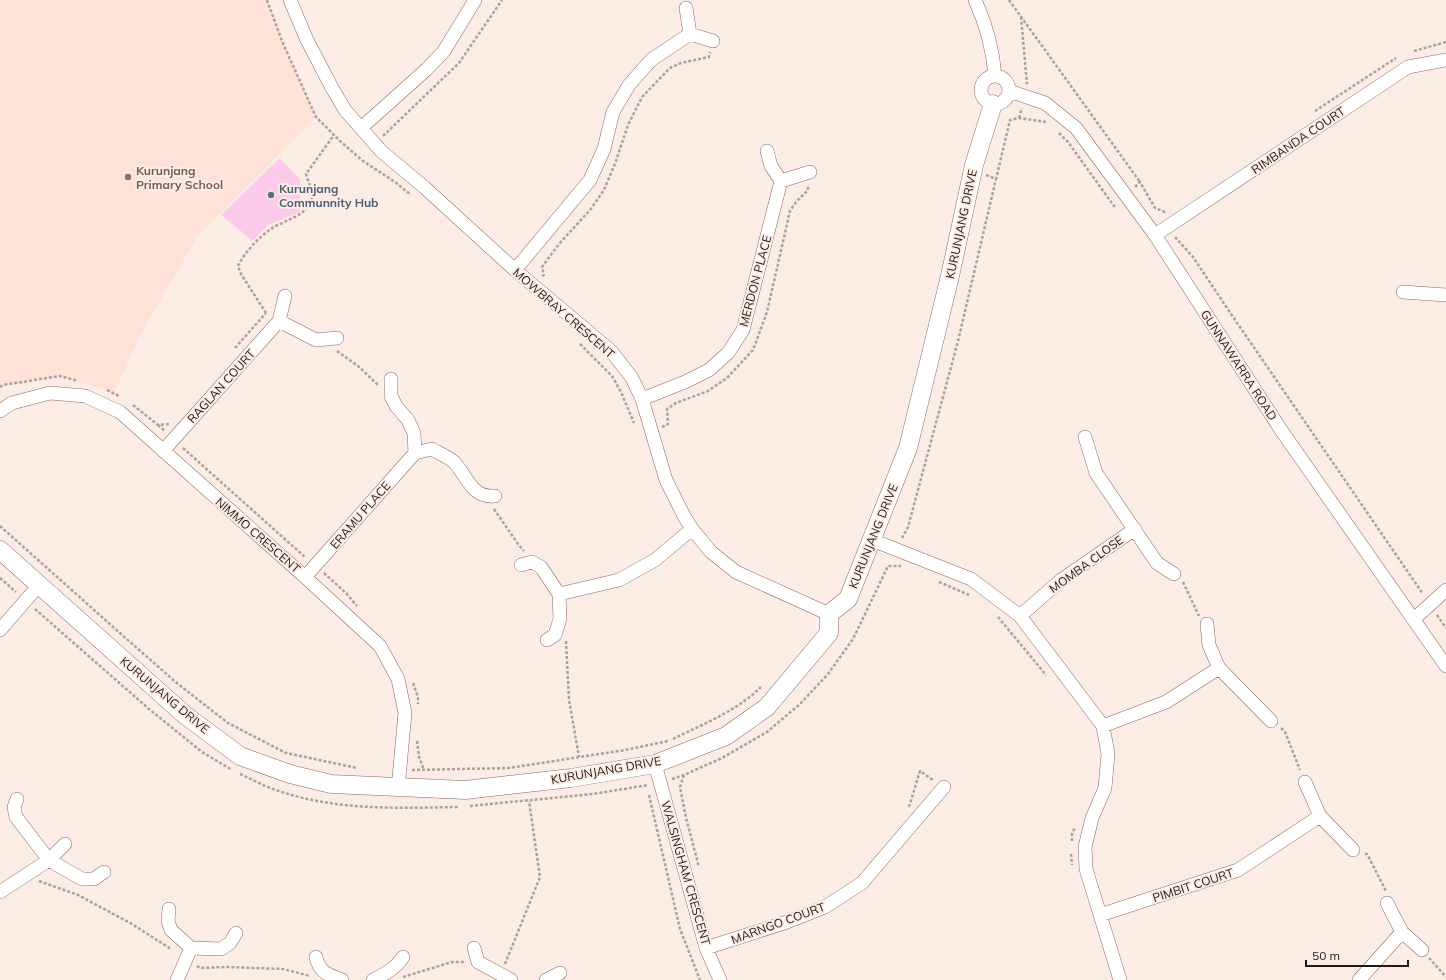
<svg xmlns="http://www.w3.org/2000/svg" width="1446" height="980" font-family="Mulish,sans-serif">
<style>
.built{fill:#fee2d7}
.building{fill:#fccaeb}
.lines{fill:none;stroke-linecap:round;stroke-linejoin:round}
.street-casing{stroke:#8b695c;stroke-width:14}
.secondary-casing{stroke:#8b695c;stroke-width:19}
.path{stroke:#afa09a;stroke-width:2.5;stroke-dasharray:3 2;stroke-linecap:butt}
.street{stroke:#fff;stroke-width:13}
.secondary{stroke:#fff;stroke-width:18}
.education-dot{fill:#8d6e63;stroke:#fcece6;stroke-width:1.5}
.service-dot{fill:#5c6f8a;stroke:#fcece6;stroke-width:1.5}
.labels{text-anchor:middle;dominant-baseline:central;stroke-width:4;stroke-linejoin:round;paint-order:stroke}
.street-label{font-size:12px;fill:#261913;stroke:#fcece6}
.education-label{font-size:12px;font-weight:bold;fill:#785e54;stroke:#fcece6;text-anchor:start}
.service-label{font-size:12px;font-weight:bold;fill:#4e5e75;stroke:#fcece6;text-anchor:start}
</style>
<rect width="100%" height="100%" fill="#fcece6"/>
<!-- built -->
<path class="built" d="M 0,0 L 267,0 L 282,41 L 316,117 L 197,237 L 141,334 L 114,393 L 60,376 L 3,385 L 0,387 Z"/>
<!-- building -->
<path class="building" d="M 280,158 L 300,179 L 300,212 L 268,225 L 253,241 L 221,215 Z"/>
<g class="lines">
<!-- street casing -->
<g class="street-casing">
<path id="street" d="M 290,0 L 307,40 L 332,88 L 345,110 L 381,151 L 424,187 L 515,270 L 611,351 L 632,378 L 642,399 L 666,480 L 684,516 L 692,529 L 711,552 L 736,572 L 829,614
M 975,0 C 986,24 993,50 995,76
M 686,8 L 690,34 L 713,41
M981 90a14 14 0 1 1 28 0a14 14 0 1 1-28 0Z
M 1009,91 L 1045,103 L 1076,128 L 1155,235 L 1281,430 L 1446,666
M 361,128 L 427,69 L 444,51 L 475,0
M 767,151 L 771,166 L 781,181 L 810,172
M 1155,235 L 1408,67 L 1446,60
M 515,270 L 590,180 L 604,149 L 613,112 L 629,85 L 651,60 L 690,34
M 1403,292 L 1446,295
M 279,321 L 285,296
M 391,379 L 391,396 L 396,406 L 408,420 L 414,433 L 415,453
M 642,399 L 685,382 L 709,370 L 728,353 L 743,330 L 781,181
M 0,411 L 12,403 L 50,393 L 85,396 L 120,412 L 305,577 L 380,646 L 398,679 L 405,713 L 398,788
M 1085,437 L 1096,473 L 1157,563 L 1174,574
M 163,451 L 279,321 L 316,340 L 337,338
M 872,540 L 971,579 L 1020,616 L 1103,726 L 1108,754 L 1105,788 L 1092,818 L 1085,847 L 1086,869 L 1120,980
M 521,565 L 532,562 L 541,567 L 559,594 L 560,619 L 555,635 L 547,640
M 305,577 L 415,453 L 432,449 C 439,453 448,457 454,462 C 468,477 471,498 495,496
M 559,594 L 619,580 L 655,560 L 692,529
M 1020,616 L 1061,580 L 1135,529
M 1414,619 L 1446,590
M 1207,624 L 1209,645 L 1219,668 L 1271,721
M 0,630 L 40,584
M 1103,726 L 1166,702 L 1219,668
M 655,764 L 706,948 L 720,980
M 1305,782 L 1320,816 L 1353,850
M 17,799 L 14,807 L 16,817 L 49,860 L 82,879 L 94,879 L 104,872
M 0,892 L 49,860 L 65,844
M 1387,903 L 1402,932 L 1422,950
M 169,909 L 168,921 L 171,930 L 191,948 L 221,949 L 230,943 L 236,933
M 1100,915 L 1238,870 L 1320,816
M 474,948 L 478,962 L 511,980
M 706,948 L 787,922 L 825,907 L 862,883 L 944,787
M 316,957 C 320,974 328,974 342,980
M 177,980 L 191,948
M 373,980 C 385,974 396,968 403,957
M 546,980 L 560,973
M 1359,980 L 1402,932"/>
</g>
<!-- secondary casing -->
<g class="secondary-casing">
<path id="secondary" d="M 0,550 L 185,715 L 240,756 L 290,774 L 331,784 L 465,790 L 571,778 L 655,764 L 726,736 L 767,707 L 829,633 L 829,614 L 848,599 L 908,448 L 950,276 L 974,165 L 993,104"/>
</g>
<!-- path -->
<path class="path" d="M 267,0 L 282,41 L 316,117 L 340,141 L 363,161 L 395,182 L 411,195
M 1009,0 L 1140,182
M 1021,17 L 1027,84
M 1414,51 L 1446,42
M 1315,111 L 1396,58
M 1019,118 L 1022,108
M 1059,133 L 1068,142 L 1114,206 L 1116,203
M 383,136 L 459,63 L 502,0
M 986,175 L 996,179 L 1010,120 L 1019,118 L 1046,122
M 1135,187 L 1140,182 L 1155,208 L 1165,212 L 1167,211
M 1175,237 L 1193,257 L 1231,314 L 1423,594
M 542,276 L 544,275 L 542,267 L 559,244 L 590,210 L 604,190 L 616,161 L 628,125 L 642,97 L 670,68 L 681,63 L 709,57 L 710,52
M 266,313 L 241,274 L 238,266 C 245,252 258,238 271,229 C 284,220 305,217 311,201 C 314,193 308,181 306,174 L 334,135
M 580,344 L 612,376 L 621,392 L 634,423
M 235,348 L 266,313
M 337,351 L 358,366 L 378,385
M 0,387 L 3,385 L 60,376 L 78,381
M 107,390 L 119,396
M 133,405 L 158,425 L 169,424
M 158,425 L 165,431
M 662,427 L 668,424 L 667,409 L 676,403 L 708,391 L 727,378 L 753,350 L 767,312 L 790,211 L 796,202 L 808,190 L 808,185
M 183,448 L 306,558
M 494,509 L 518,544 L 524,551
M 0,526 L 121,634 L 178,684 L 228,723 L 286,753 L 357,768
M 902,538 L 908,527 L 958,341 L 996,179
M 324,573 L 347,594 L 357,606
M 0,578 L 16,592
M 939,582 L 969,595
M 1183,582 L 1199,616
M 35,609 L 149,709 L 202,752 L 232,770
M 1437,615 L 1446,628
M 998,617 L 1046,675
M 566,641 L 569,700 L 579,757
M 413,683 L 418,697 L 418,704
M 1281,728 L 1285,732 L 1300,770
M 673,739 C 703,724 737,711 761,687
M 417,741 L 419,757 L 424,770
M 412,770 L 509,768 L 625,750 L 668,741
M 240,774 C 252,779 263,786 276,790 C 335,811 398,808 459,807
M 684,775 L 680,787 L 686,818 L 699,867
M 672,779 L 684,775 L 722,758 L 767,732 L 800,704 L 828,674 L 853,639 L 888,566 L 901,566
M 649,795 L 680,929 L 700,980
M 470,806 L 593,794 L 648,785
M 909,807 L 920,771 L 933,780
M 1072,841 L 1072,834 L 1075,827
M 1071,854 L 1072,865
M 1365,854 L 1367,854 L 1386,891
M 39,881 L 78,895 L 132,924 L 171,949
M 1429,958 L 1446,977
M 505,964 L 540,877 L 529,801
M 197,966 L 200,968 L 226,967 L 283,969 L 310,976
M 403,977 L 452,962 L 466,962"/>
<!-- street -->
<use href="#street" class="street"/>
<!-- secondary -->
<use href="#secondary" class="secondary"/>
</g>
<!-- markers -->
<circle class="education-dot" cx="128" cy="177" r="4"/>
<circle class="service-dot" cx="271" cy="195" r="4"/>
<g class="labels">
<!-- street labels -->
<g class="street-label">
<text transform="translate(1298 140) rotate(-34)">RIMBANDA COURT</text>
<text transform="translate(961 224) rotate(-78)">KURUNJANG DRIVE</text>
<text transform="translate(755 281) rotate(-75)">MERDON PLACE</text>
<text transform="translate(564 313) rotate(41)">MOWBRAY CRESCENT</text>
<text transform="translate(1239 365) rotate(57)">GUNNAWARRA ROAD</text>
<text transform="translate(221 386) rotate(-48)">RAGLAN COURT</text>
<text transform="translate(360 515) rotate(-49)">ERAMU PLACE</text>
<text transform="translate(258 535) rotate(41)">NIMMO CRESCENT</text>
<text transform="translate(873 536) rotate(-68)">KURUNJANG DRIVE</text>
<text transform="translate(1086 564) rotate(-36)">MOMBA CLOSE</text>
<text transform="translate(165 695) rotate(40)">KURUNJANG DRIVE</text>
<text transform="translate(606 770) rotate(-10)">KURUNJANG DRIVE</text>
<text transform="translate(686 873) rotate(74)">WALSINGHAM CRESCENT</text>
<text transform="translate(1193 885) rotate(-18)">PIMBIT COURT</text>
<text transform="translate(778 923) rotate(-20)">MARNGO COURT</text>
</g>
<!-- education labels -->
<g class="education-label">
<text x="136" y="170">Kurunjang<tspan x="136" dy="14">Primary School</tspan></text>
</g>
<!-- service labels -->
<g class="service-label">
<text x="279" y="188">Kurunjang<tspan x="279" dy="14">Communnity Hub</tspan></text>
</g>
</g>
<!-- scale -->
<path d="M1306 960v6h102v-6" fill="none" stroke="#261913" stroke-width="2"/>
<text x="1312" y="960" font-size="12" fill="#261913" stroke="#fcece6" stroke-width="3" paint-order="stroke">50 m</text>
</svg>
